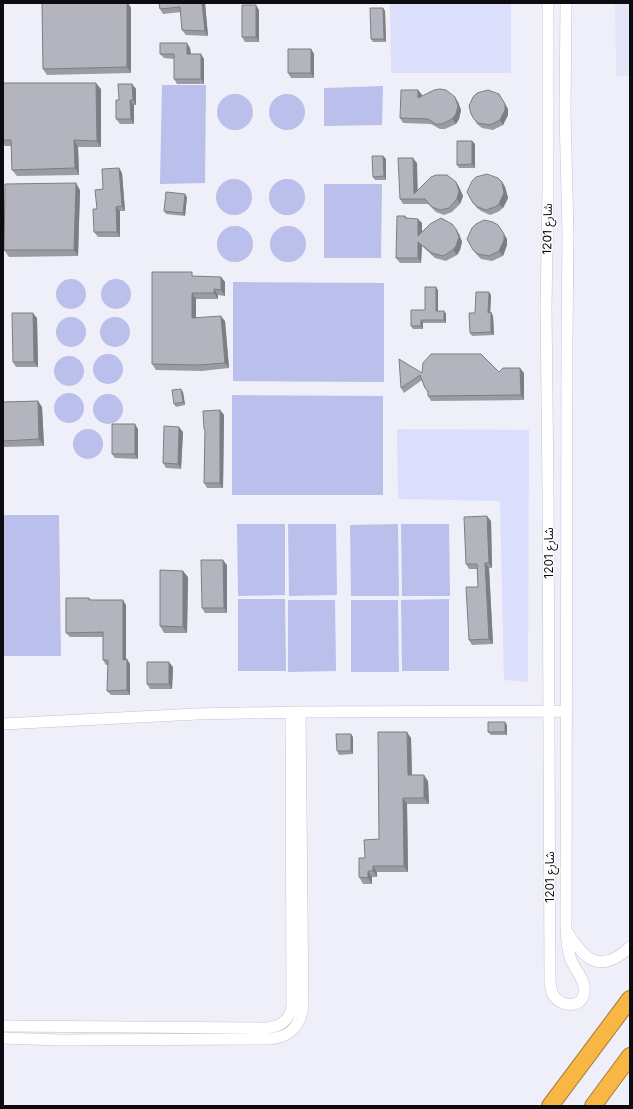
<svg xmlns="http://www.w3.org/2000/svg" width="633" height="1109" font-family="Inter,'Noto Sans Arabic',sans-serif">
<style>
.built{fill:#e4e6f8}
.green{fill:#dbdffc}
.water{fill:#babfeb}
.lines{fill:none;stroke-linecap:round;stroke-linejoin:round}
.minor-casing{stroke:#c3c4ce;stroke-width:12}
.highway-casing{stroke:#a57b32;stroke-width:18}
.minor{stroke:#fff;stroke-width:11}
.highway{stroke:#f8b745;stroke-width:16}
.wall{fill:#9a9ba3}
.shaded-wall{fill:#7d7e85}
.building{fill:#b3b4be;stroke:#7d7e85}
.labels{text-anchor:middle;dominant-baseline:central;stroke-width:3;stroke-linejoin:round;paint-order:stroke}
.street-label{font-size:12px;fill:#0c0c10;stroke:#fff}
</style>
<rect width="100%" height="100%" fill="#eeeff9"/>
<!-- built -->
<path class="built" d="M 615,3 L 630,3 L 630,76 L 616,76 Z"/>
<!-- green -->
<path class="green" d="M 390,3 L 511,3 L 511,73 L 391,73 Z
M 397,429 L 529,430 L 528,682 L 504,680 L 500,501 L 398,499 Z"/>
<!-- water -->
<path class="water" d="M 162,85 L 206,85 L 205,183 L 160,184 Z
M 383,86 L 382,125 L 324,126 L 324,88 Z
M217 112a18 18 0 1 1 36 0a18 18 0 1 1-36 0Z
M269 112a18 18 0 1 1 36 0a18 18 0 1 1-36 0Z
M216 197a18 18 0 1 1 36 0a18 18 0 1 1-36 0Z
M269 197a18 18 0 1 1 36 0a18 18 0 1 1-36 0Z
M 324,184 L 382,184 L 381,258 L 324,258 Z
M217 244a18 18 0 1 1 36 0a18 18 0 1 1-36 0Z
M270 244a18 18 0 1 1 36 0a18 18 0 1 1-36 0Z
M56 294a15 15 0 1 1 30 0a15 15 0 1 1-30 0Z
M101 294a15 15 0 1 1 30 0a15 15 0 1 1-30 0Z
M 233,282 L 384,283 L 384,382 L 233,381 Z
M100 332a15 15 0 1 1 30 0a15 15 0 1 1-30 0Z
M56 332a15 15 0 1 1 30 0a15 15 0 1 1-30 0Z
M93 369a15 15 0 1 1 30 0a15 15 0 1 1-30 0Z
M54 371a15 15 0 1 1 30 0a15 15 0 1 1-30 0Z
M54 408a15 15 0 1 1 30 0a15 15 0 1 1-30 0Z
M93 409a15 15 0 1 1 30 0a15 15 0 1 1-30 0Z
M 232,395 L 383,396 L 383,495 L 232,495 Z
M73 444a15 15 0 1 1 30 0a15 15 0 1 1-30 0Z
M 3,515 L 59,515 L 61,656 L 3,656 Z
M 237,524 L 285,524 L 285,595 L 238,596 Z
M 288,524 L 336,524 L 337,595 L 289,596 Z
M 398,524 L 399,596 L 351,596 L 350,525 Z
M 401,524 L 449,524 L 450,596 L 402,596 Z
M 238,599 L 285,599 L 286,671 L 238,671 Z
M 449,599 L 449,671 L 402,671 L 401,600 Z
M 288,600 L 335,600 L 336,671 L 288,672 Z
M 351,600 L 398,600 L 399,672 L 351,672 Z"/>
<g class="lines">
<!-- minor casing -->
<g class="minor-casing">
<path id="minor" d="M 548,3 L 548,195 L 546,307 L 548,489 L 550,982 C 551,987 551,992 554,996 C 560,1005 577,1009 583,997 C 589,981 574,971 570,957 C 567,948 567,939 566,930 L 567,338 L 568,234 L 565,113 L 566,3
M 3,724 L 197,714 L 300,712 L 566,711
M 567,932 C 585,961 601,974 630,947
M 3,1026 L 267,1028 C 281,1027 290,1019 292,1006 L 291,712
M 3,1038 L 59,1040 L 269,1039 C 290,1037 300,1027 303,1006 L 300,712"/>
</g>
<!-- highway casing -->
<g class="highway-casing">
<path id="highway" d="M 550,1106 L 630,999
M 593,1106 L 630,1056"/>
</g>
<!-- minor -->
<use href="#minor" class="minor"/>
<!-- highway -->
<use href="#highway" class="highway"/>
</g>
<!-- wall -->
<path class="wall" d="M 42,3 L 128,3 L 131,8 L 131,73 L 47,75 L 43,69 Z
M 159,3 L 205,3 L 208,36 L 186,35 L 182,30 L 181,12 L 163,14 L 160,9 Z
M 383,8 L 385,11 L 386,42 L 373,42 L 371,39 Z
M 259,10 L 259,42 L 245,42 L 242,37 Z
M 190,48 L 191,54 L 204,59 L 204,84 L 177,84 L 174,79 L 174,59 L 164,58 L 160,54 Z
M 311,49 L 314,54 L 314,78 L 291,78 L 288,73 Z
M 132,84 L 136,89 L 136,105 L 134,105 L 134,124 L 120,124 L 116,119 L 119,100 Z
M 101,89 L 101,147 L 78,147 L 79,175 L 17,176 L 12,170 L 11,146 L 5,146 L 3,143 L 3,140 Z
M 418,90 L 422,95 L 422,96 L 458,102 L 461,110 L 459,119 L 456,124 L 445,129 L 440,129 L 431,124 L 403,123 L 400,118 Z
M 502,99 L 508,109 L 508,115 L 503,125 L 493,130 L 482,128 L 477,124 L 474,119 Z
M 472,141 L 475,144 L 475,168 L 459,168 L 457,165 Z
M 383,156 L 386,159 L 386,180 L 375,180 L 373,177 Z
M 417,163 L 417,191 L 456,182 L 459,187 L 463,196 L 460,204 L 452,212 L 444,215 L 436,212 L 428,204 L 403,204 L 400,199 Z
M 119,168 L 122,173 L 125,211 L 120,211 L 120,237 L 98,237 L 94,232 L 97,209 L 103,189 Z
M 502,182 L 505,187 L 508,198 L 503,208 L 498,212 L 490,215 L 481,211 L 477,208 L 473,203 Z
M 80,190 L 78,256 L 9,257 L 4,250 Z
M 187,197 L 185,216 L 166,214 L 164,211 Z
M 405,216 L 407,218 L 422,223 L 422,233 L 459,234 L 462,242 L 460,250 L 457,255 L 446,261 L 435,258 L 422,246 L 421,263 L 400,263 L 396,258 Z
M 501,230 L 507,239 L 507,245 L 503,256 L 492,261 L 481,259 L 477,255 L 473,250 Z
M 195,276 L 221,277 L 225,282 L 225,296 L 218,295 L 218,299 L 196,299 L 196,318 L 225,321 L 229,368 L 202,371 L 156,370 L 152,364 Z
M 438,290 L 438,311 L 444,311 L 446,314 L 446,323 L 423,323 L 423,329 L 413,329 L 411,326 L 425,310 Z
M 491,295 L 490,312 L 493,316 L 494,335 L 472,336 L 470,333 L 475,313 Z
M 37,318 L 38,367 L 16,367 L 13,362 Z
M 499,372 L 524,373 L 524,400 L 431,401 L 428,396 L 428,393 L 425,388 L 422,380 L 404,393 L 401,388 L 422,373 Z
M 183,392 L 185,405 L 176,407 L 174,404 Z
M 38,401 L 42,407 L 44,446 L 3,447 L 3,402 Z
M 220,410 L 224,415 L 223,488 L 207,488 L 204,483 L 205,430 L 204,429 Z
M 138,429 L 138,459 L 115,458 L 112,454 Z
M 183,432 L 181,469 L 166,468 L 163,463 Z
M 491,521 L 492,568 L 489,568 L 493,644 L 472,645 L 469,640 L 478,587 L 477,569 L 469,569 L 466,564 Z
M 227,565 L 227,613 L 205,613 L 202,608 Z
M 188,577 L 187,633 L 164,633 L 160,626 Z
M 89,598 L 91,600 L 126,605 L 126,660 L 130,664 L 130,695 L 111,695 L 107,691 L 108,665 L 106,665 L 103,660 L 103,637 L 70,637 L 66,633 Z
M 173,667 L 172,689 L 150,689 L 147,684 Z
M 507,725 L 507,735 L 491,735 L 488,732 Z
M 353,737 L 353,754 L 339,755 L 337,751 Z
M 411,738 L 412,775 L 428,781 L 429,804 L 407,804 L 408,872 L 377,872 L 377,877 L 372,877 L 372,884 L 363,884 L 359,877 L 379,839 Z"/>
<!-- shaded-wall -->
<path class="shaded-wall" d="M 127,3 L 128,3 L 131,8 L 131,73 L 127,67 Z
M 202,3 L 205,3 L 208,36 L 205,31 Z
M 256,5 L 259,10 L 259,42 L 256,37 Z
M 383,8 L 385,11 L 386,42 L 384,39 Z
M 187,43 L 190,48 L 191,59 L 187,54 Z
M 311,49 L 314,54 L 314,78 L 311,73 Z
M 201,54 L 204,59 L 204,84 L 201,79 Z
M 96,83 L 101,89 L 101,147 L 97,141 Z
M 132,84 L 136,89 L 136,105 L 133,100 Z
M 418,90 L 422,95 L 422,102 L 418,98 Z
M 499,94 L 508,109 L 508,115 L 503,125 L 500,120 Z
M 455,97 L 458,102 L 461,110 L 459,119 L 456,124 L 452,119 Z
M 130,100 L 134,105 L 134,124 L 131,119 Z
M 74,140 L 78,147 L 79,175 L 75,168 Z
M 472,141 L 475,144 L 475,168 L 472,164 Z
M 383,156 L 386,159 L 386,180 L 384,176 Z
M 413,158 L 417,163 L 418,199 L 414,194 Z
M 119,168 L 122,173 L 125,211 L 122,206 Z
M 456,182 L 459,187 L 463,196 L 460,204 L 457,199 Z
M 502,182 L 505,187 L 508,198 L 503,208 L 499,204 Z
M 76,183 L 80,190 L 78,256 L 74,250 Z
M 185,194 L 187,197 L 185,216 L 183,213 Z
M 116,207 L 120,211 L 120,237 L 117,232 Z
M 418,219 L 422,223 L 422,241 L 418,236 Z
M 498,225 L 507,239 L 507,245 L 503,256 L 499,251 Z
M 456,229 L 459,234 L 462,242 L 460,250 L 457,255 L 453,250 Z
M 418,242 L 422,246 L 421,263 L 418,258 Z
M 221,277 L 225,282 L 225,296 L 221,290 Z
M 436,287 L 438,290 L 438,314 L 436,311 Z
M 214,289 L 218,295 L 218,299 L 214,293 Z
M 489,292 L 491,295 L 490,316 L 488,313 Z
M 192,293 L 196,299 L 196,324 L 192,318 Z
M 444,311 L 446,314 L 446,323 L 444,320 Z
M 491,312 L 493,316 L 494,335 L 491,332 Z
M 33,313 L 37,318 L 38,367 L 34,362 Z
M 221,316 L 225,321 L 229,368 L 225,363 Z
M 421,320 L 423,323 L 423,329 L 421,326 Z
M 520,368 L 524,373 L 524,400 L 521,395 Z
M 181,389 L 183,392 L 185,405 L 183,402 Z
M 38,401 L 42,407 L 44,446 L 39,439 Z
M 220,410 L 224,415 L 223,488 L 220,483 Z
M 135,424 L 138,429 L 138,459 L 135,454 Z
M 179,427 L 183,432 L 181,469 L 178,464 Z
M 487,516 L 491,521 L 492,568 L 489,563 Z
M 223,560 L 227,565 L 227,613 L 224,608 Z
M 485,563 L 489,568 L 493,644 L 489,639 Z
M 183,571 L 188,577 L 187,633 L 183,627 Z
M 123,600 L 126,605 L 126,665 L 123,660 Z
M 127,659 L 130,664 L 130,695 L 127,690 Z
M 169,662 L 173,667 L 172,689 L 169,684 Z
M 505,722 L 507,725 L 507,735 L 505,732 Z
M 407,732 L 411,738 L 412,781 L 408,775 Z
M 351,734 L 353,737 L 353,754 L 351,751 Z
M 424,775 L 428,781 L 429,804 L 424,798 Z
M 403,798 L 407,804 L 408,872 L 404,866 Z
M 373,866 L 377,872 L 377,877 L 373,871 Z
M 368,871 L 372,877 L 372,884 L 368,878 Z"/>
<!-- building -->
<path class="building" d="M 42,3 L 127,3 L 127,67 L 43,69 Z
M 159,3 L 202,3 L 205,31 L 182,30 L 180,7 L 160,9 Z
M 242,5 L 256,5 L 256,37 L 242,37 Z
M 370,8 L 383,8 L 384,39 L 371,39 Z
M 160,43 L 187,43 L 187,54 L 201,54 L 201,79 L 174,79 L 174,54 L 160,54 Z
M 288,49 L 311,49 L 311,73 L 288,73 Z
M 3,83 L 96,83 L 97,141 L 74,140 L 75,168 L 12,170 L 11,140 L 3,140 Z
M 118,84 L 132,84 L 133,100 L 130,100 L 131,119 L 116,119 L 116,100 L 119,100 Z
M 440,89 L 446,90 L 455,97 L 458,106 L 456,114 L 452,119 L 442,124 L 436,124 L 428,119 L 400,118 L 401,90 L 418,90 L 418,98 L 434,90 Z
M 488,90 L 499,94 L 505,104 L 505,110 L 500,120 L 490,125 L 478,123 L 474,119 L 471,114 L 469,106 L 473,97 L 477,93 Z
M 457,141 L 472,141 L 472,164 L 457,165 Z
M 372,156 L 383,156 L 384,176 L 373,177 Z
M 398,158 L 413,158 L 414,194 L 431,177 L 436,175 L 447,175 L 456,182 L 459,191 L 457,199 L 449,208 L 440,210 L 432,207 L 425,199 L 400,199 Z
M 119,168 L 122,206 L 116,207 L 117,232 L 94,232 L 93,209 L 97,209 L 95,190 L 103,189 L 102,169 Z
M 487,174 L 498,178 L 502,182 L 504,193 L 499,204 L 495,207 L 486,210 L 478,207 L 473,203 L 467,192 L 472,181 L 476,177 Z
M 76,183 L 74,250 L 4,250 L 5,184 Z
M 166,192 L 185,194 L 183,213 L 164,211 Z
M 397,216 L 405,216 L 405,218 L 418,219 L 418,236 L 430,224 L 441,218 L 452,224 L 456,229 L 459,237 L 456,246 L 453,250 L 443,256 L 432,253 L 418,242 L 418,258 L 396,258 Z
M 484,220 L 493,222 L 498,225 L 504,234 L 504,240 L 499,251 L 489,256 L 478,254 L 473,250 L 467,239 L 472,228 L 476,224 Z
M 152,272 L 192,272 L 192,276 L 221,277 L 221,290 L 214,289 L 214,293 L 192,293 L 192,318 L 221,316 L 225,363 L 198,365 L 152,364 Z
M 425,287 L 436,287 L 436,311 L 444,311 L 444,320 L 421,320 L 421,326 L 411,326 L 411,310 L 425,310 Z
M 476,292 L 489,292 L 488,313 L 491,312 L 491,332 L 470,333 L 469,313 L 475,313 Z
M 12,313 L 33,313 L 34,362 L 13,362 Z
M 431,354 L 481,354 L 499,372 L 503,368 L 520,368 L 521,395 L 428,396 L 428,391 L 425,388 L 420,375 L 401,388 L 399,359 L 422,373 L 423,363 Z
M 181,389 L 183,402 L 174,404 L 172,390 Z
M 38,401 L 39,439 L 3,441 L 3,402 Z
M 220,410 L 220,483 L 204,483 L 205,429 L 204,429 L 203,411 Z
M 112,424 L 135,424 L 135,454 L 112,454 Z
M 164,426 L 179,427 L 178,464 L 163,463 Z
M 487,516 L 489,563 L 485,563 L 489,639 L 469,640 L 466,587 L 478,587 L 477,564 L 466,564 L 464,517 Z
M 201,560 L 223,560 L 224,608 L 202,608 Z
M 160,570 L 183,571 L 183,627 L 160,626 Z
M 66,598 L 89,598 L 89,600 L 123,600 L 123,660 L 127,659 L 127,690 L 107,691 L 108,660 L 103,660 L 103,632 L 66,633 Z
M 147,662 L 169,662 L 169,684 L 147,684 Z
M 488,722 L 505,722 L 505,732 L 488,732 Z
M 378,732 L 407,732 L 408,775 L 424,775 L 424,798 L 403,798 L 404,866 L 373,866 L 373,871 L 368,871 L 368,878 L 359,877 L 359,858 L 365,858 L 364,840 L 379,839 Z
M 336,734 L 351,734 L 351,751 L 337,751 Z"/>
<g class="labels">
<!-- street labels -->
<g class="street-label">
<text transform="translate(547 229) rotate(-89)">شارع 1201</text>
<text transform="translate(548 553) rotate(-90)">شارع 1201</text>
<text transform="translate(549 877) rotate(-90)">شارع 1201</text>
</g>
</g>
<!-- border -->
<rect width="633" height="1109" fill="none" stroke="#0c0c10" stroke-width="8"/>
</svg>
